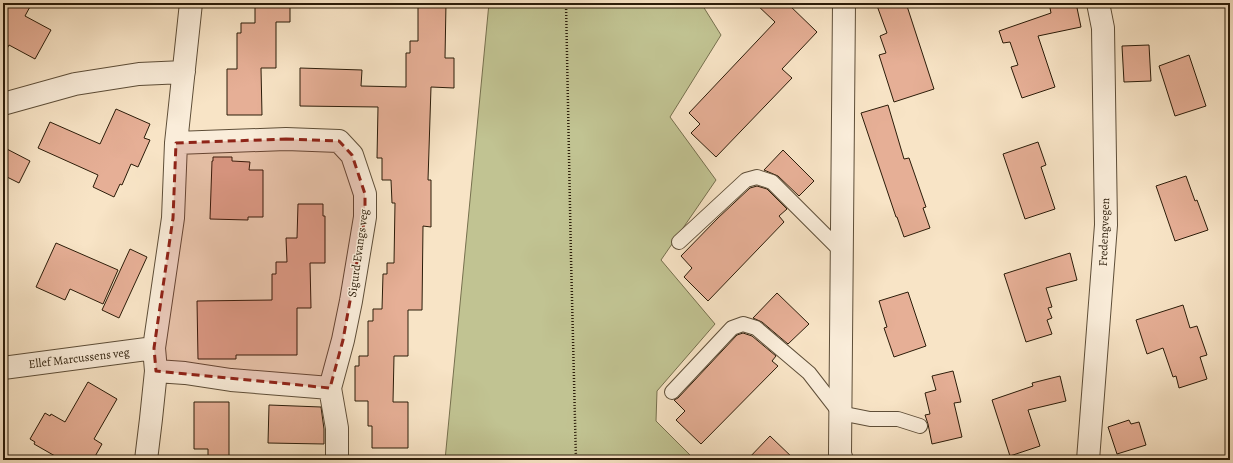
<svg xmlns="http://www.w3.org/2000/svg" width="1233" height="463" font-family="Alegreya,serif">
<style>
.green{fill:#c1c392;stroke:#76704e}
.building{fill:#e6af96;stroke:#2b1c09}
.lines{fill:none;stroke-linecap:round;stroke-linejoin:round}
.service-casing{stroke:#5e4e38;stroke-width:16}
.minor-casing{stroke:#5e4e38;stroke-width:24}
.path{stroke:#2b1c09;stroke-width:2.5;stroke-dasharray:1 2;stroke-linecap:butt}
.service{stroke:#faedda;stroke-width:14}
.minor{stroke:#faedda;stroke-width:22}
.marked{fill:#8f2418;fill-opacity:0.2;stroke:#8f2418;stroke-width:3;stroke-dasharray:8 5;stroke-linejoin:round}
.labels{text-anchor:middle;dominant-baseline:central;stroke-width:3;stroke-linejoin:round;paint-order:stroke}
.street-label{font-size:12px;fill:#2b1c09;stroke:#faedda}
</style>
<rect width="100%" height="100%" fill="#f8e4c6"/>
<filter id="stains"><feTurbulence type="fractalNoise" baseFrequency=".005" numOctaves="4"/><feColorMatrix values="0 0 0 0 .2 0 0 0 0 .09 0 0 0 0 .02 0 0 0 .5 -.17"/></filter>
<radialGradient id="worn" r=".72"><stop offset=".6" stop-color="#630" stop-opacity="0"/><stop offset="1" stop-color="#630" stop-opacity=".3"/></radialGradient>
<!-- green -->
<path class="green" d="M 489,3 L 701,3 L 721,35 L 670,117 L 716,180 L 661,260 L 715,324 L 657,391 L 656,421 L 695,460 L 445,460 Z"/>
<!-- building -->
<path class="building" d="M 3,3 L 32,3 L 25,16 L 51,30 L 35,59 L 9,45 L 3,56 Z
M 255,3 L 290,3 L 290,22 L 276,22 L 276,68 L 261,68 L 262,115 L 227,115 L 227,69 L 237,69 L 237,33 L 241,33 L 241,23 L 255,23 Z
M 418,3 L 446,3 L 445,58 L 454,58 L 454,88 L 431,87 L 428,180 L 431,180 L 431,227 L 423,226 L 422,310 L 408,310 L 408,356 L 394,356 L 393,402 L 408,402 L 408,448 L 372,448 L 372,426 L 368,426 L 368,401 L 355,401 L 355,366 L 359,366 L 359,356 L 368,356 L 368,321 L 373,321 L 373,309 L 382,309 L 383,274 L 387,274 L 387,263 L 394,263 L 395,203 L 392,203 L 391,180 L 382,180 L 382,158 L 377,158 L 378,107 L 300,106 L 300,68 L 362,70 L 361,86 L 406,87 L 406,53 L 410,53 L 410,41 L 418,41 Z
M 755,3 L 787,3 L 817,32 L 782,69 L 792,78 L 716,157 L 691,133 L 700,124 L 689,113 L 775,22 Z
M 876,3 L 906,3 L 934,89 L 894,102 L 879,55 L 886,53 L 880,36 L 887,33 Z
M 1049,3 L 1076,3 L 1081,27 L 1038,36 L 1055,87 L 1022,98 L 1011,67 L 1018,65 L 1010,42 L 1003,43 L 999,31 L 1051,13 Z
M 1149,45 L 1151,81 L 1124,82 L 1122,46 Z
M 1189,55 L 1206,106 L 1175,116 L 1159,66 Z
M 888,105 L 904,159 L 909,158 L 926,207 L 923,208 L 930,228 L 904,237 L 897,217 L 896,217 L 861,113 Z
M 116,109 L 150,124 L 144,138 L 150,140 L 138,167 L 131,164 L 122,185 L 120,184 L 114,197 L 93,187 L 98,175 L 38,148 L 50,122 L 100,144 Z
M 1038,142 L 1046,165 L 1041,167 L 1055,209 L 1025,219 L 1003,154 Z
M 3,147 L 30,161 L 19,183 L 3,175 Z
M 783,150 L 814,181 L 799,196 L 778,176 L 764,170 Z
M 213,157 L 232,157 L 232,161 L 250,162 L 249,170 L 263,170 L 263,217 L 248,217 L 248,220 L 210,219 L 212,161 L 213,161 Z
M 1186,176 L 1195,201 L 1197,200 L 1208,230 L 1175,241 L 1156,186 Z
M 757,186 L 767,189 L 787,209 L 779,216 L 784,222 L 708,301 L 684,277 L 692,268 L 681,256 L 718,218 L 750,188 Z
M 298,204 L 323,204 L 323,216 L 325,216 L 325,263 L 310,263 L 311,308 L 297,308 L 297,355 L 236,355 L 236,359 L 198,359 L 197,301 L 272,300 L 272,274 L 276,274 L 276,262 L 287,262 L 286,238 L 297,238 Z
M 56,243 L 118,270 L 103,304 L 70,289 L 65,300 L 36,287 Z
M 130,249 L 147,257 L 119,318 L 102,310 Z
M 1070,253 L 1077,280 L 1046,288 L 1052,307 L 1048,308 L 1052,318 L 1047,320 L 1052,334 L 1026,342 L 1004,274 Z
M 908,292 L 926,346 L 894,357 L 884,328 L 887,327 L 879,301 Z
M 777,293 L 809,324 L 788,344 L 762,322 L 753,318 Z
M 1183,305 L 1190,328 L 1197,326 L 1207,355 L 1200,357 L 1207,379 L 1179,388 L 1176,376 L 1173,377 L 1163,348 L 1147,354 L 1136,320 Z
M 743,333 L 752,336 L 776,356 L 772,361 L 778,366 L 701,444 L 676,420 L 685,411 L 674,400 L 678,398 L 737,335 Z
M 953,371 L 961,402 L 954,403 L 962,437 L 932,444 L 928,424 L 925,415 L 930,414 L 925,393 L 936,390 L 932,376 Z
M 1060,376 L 1066,401 L 1028,410 L 1040,446 L 1010,456 L 992,400 L 1033,386 L 1032,383 Z
M 88,382 L 117,399 L 94,439 L 102,444 L 93,460 L 62,460 L 34,444 L 35,442 L 30,439 L 45,413 L 50,416 L 51,414 L 65,422 Z
M 194,402 L 229,402 L 229,460 L 208,460 L 208,449 L 194,449 Z
M 269,405 L 321,407 L 324,429 L 324,444 L 268,443 Z
M 1129,420 L 1131,424 L 1139,422 L 1146,445 L 1117,454 L 1108,427 Z
M 770,436 L 795,460 L 747,460 Z"/>
<g class="lines">
<!-- service casing -->
<g class="service-casing">
<path id="service" d="M 679,242 L 746,180 L 757,177 L 772,182 L 842,252
M 672,392 L 732,328 L 743,324 L 756,328 L 809,373 L 840,413 L 870,419 L 898,419 L 920,426"/>
</g>
<!-- minor casing -->
<g class="minor-casing">
<path id="minor" d="M 3,104 L 75,84 L 139,74 L 184,72
M 3,368 L 154,348
M 156,371 L 185,373 L 231,380 L 330,388 L 343,340 L 351,301 L 365,217 L 365,194 L 352,155 L 339,141 L 286,139 L 176,143
M 330,388 L 337,428 L 337,460
M 146,460 L 151,419 L 156,371 L 154,348 L 173,218 L 176,143 L 191,3
M 842,460 L 840,454 L 844,3
M 1088,460 L 1106,225 L 1103,28 L 1098,3"/>
</g>
<!-- path -->
<path class="path" d="M 566,3 L 571,258 L 576,460"/>
<!-- service -->
<use href="#service" class="service"/>
<!-- minor -->
<use href="#minor" class="minor"/>
</g>
<!-- marked area -->
<path class="marked" d="M 286,139 L 339,141 L 352,155 L 365,194 L 365,217 L 343,340 L 330,388 L 156,371 L 154,348 L 173,218 L 176,143 Z"/>
<g class="labels">
<!-- street labels -->
<g class="street-label">
<text transform="translate(1104 232) rotate(-88)">Fredengvegen</text>
<text transform="translate(358 253) rotate(-82)">Sigurd Evangs veg</text>
<text transform="translate(79 358) rotate(-7)">Ellef Marcussens veg</text>
</g>
</g>
<!-- margin -->
<rect width="1233" height="463" fill="none" stroke="#f8e4c6" stroke-width="16"/>
<rect x="4" y="4" width="1225" height="455" fill="none" stroke="#2b1c09" stroke-width="2"/>
<rect x="8" y="8" width="1217" height="447" fill="none" stroke="#2b1c09"/>
<rect width="100%" height="100%" filter="url(#stains)"/>
<rect width="100%" height="100%" fill="url(#worn)"/>
</svg>
